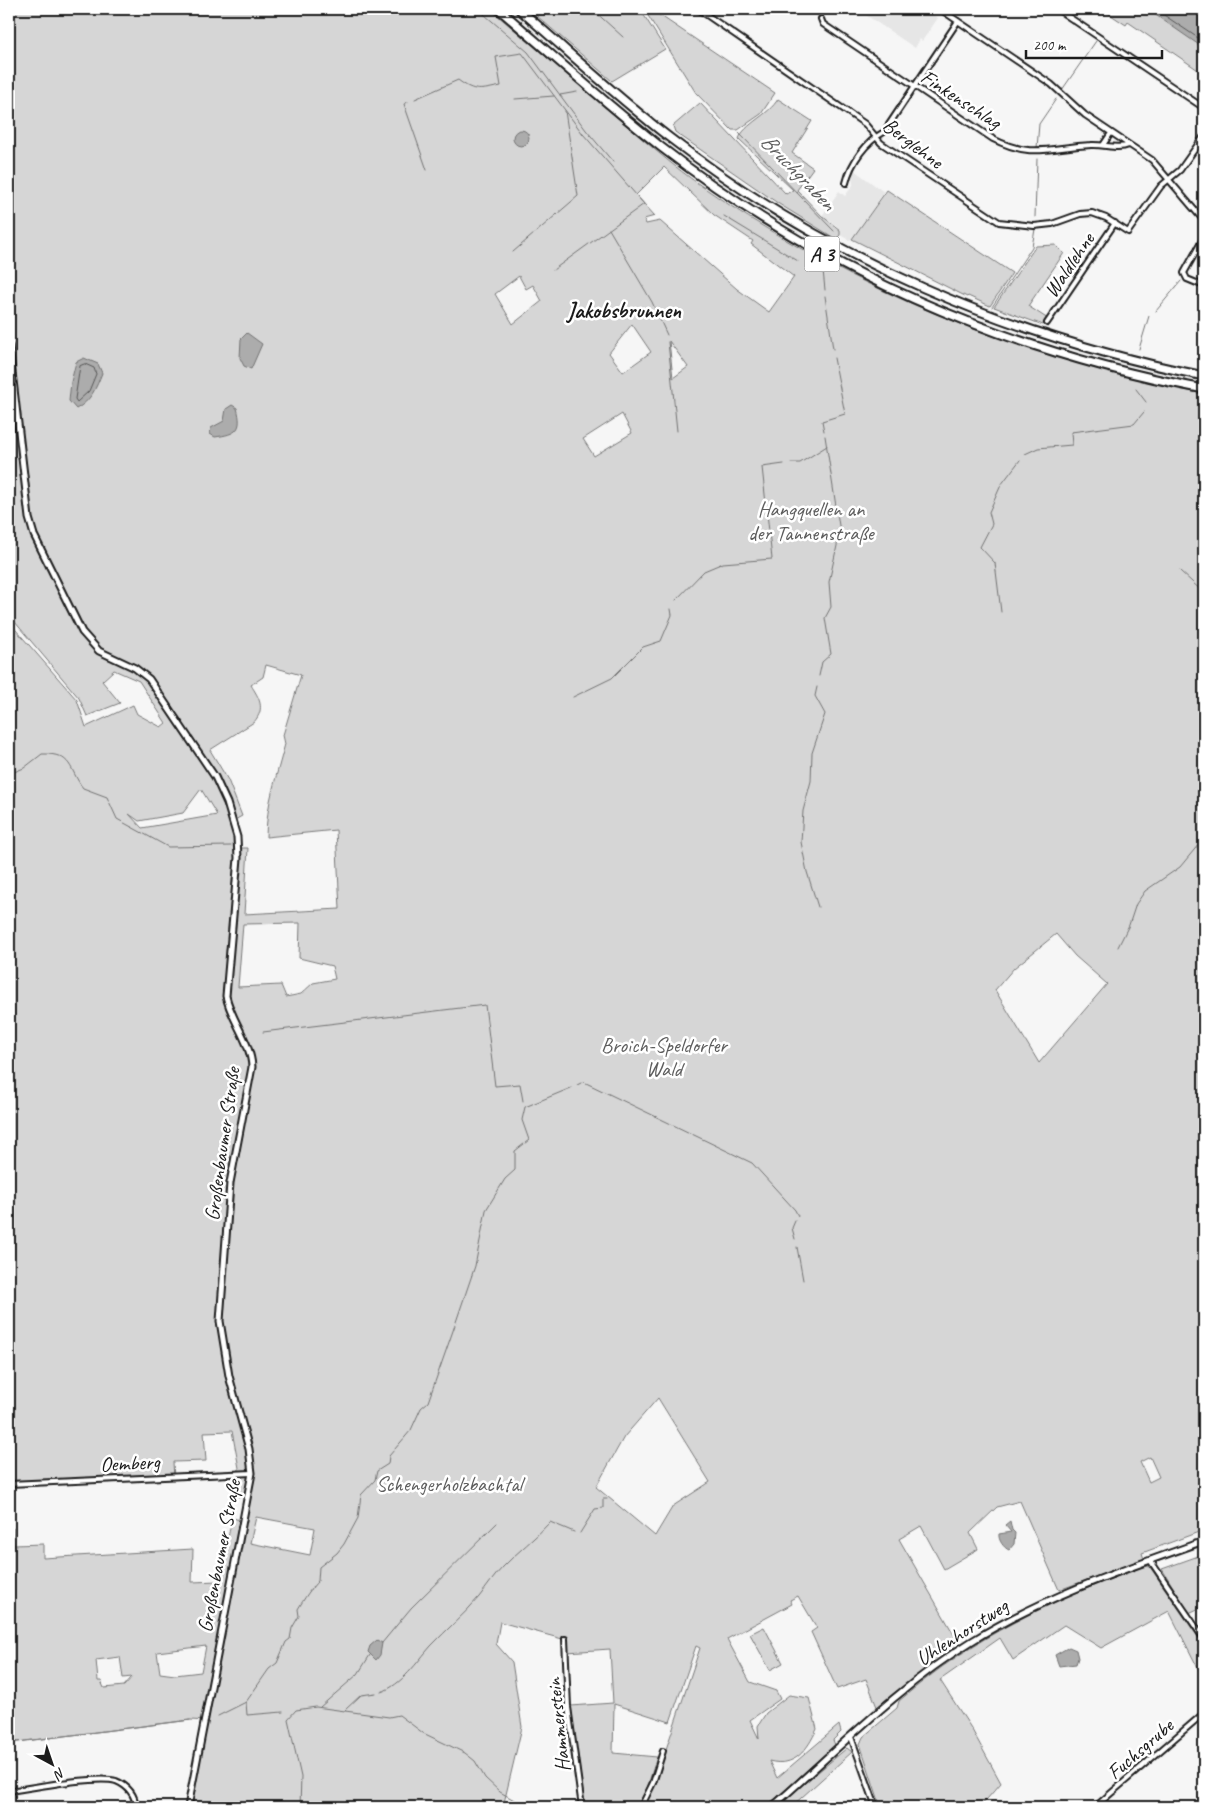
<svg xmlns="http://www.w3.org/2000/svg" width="1213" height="1816" font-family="Caveat,sans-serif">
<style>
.built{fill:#e6e6e6}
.green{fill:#d6d6d6;stroke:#797979;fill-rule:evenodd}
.water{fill:#acacac;stroke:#727272}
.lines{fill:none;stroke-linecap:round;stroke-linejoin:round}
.shore{stroke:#565656;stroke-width:1}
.stream{stroke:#727272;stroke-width:1}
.street-casing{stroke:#1c1c1c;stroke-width:8}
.secondary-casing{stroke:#1c1c1c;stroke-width:9}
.highway-casing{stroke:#1c1c1c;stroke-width:11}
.street{stroke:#fff;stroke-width:4}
.secondary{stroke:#fff;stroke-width:5}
.highway{stroke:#fff;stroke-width:7}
.labels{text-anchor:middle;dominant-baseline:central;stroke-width:5;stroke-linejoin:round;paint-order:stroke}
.shield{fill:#fff;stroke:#606060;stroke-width:1}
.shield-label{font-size:20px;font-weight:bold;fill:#1c1c1c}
.street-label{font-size:21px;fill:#1c1c1c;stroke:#fff}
.park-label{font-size:21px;fill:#5d5d5d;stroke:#fff}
.water-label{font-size:22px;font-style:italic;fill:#5d5d5d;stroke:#fff}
.neighbourhood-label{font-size:22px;font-weight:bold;fill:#1c1c1c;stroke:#fff}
</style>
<rect width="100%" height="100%" fill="#f6f6f6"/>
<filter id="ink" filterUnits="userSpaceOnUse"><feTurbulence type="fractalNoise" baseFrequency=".02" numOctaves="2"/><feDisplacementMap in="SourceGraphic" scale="10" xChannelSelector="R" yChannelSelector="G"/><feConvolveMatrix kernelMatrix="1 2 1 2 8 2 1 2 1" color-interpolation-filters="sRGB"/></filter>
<g filter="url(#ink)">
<!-- built -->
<path class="built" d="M 861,9 L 924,9 L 938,18 L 922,41 L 920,39 L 915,48 L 860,11 Z
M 854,170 L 884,192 L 855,238 L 849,240 L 840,235 L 840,230 L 837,226 L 822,216 L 839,191 L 845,196 L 853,185 L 852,173 Z"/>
<!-- green -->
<path class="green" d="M 9,9 L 490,9 C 531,44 572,79 613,114 C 643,139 673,167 706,189 C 855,293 1027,359 1204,394 L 1204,1530 L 1142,1553 L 1144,1559 L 1059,1590 L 1020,1501 L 997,1507 L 970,1533 L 978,1549 L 944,1569 L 921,1526 L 899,1539 L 960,1645 L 877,1707 L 866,1679 L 837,1689 L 811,1632 L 817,1628 L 798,1596 L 790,1600 L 792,1604 L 727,1639 L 750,1682 L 776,1691 L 780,1699 L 750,1720 L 759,1739 L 758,1726 L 766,1713 L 789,1695 L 809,1698 L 817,1729 C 807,1750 795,1768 769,1761 L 777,1778 L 839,1725 L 841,1732 L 833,1740 L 835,1745 L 766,1807 L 643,1807 L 654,1785 L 700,1648 L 696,1646 L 670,1722 L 614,1704 L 613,1753 L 657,1757 L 647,1788 L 637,1807 L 585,1807 L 571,1706 L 613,1703 L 610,1649 L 567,1652 L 566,1640 L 500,1622 L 496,1644 L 512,1662 L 522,1727 L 503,1807 L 191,1807 L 206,1721 L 191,1720 L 9,1743 L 9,1528 L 13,1528 L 14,1545 L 43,1544 L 43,1558 L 193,1549 L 192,1582 L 219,1581 L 232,1518 L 241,1520 L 244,1497 L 236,1496 L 239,1468 L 232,1431 L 204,1432 L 206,1461 L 173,1462 L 174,1479 L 9,1487 L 9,622 L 77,700 L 86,727 L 133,705 L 137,714 L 161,727 L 166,723 L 139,681 L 114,670 L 102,681 L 120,703 L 87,716 L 79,698 L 9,615 ZM 664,167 L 714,215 L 753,241 L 751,244 L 794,277 L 769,312 L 737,289 L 660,221 L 646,224 L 644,219 L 655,216 L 636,195 ZM 519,276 L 526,289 L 533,285 L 542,301 L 513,324 L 495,294 ZM 632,324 L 651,352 L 623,372 L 609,353 ZM 669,341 L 688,367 L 673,378 ZM 622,414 L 632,433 L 594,456 L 583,439 ZM 266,665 L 301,675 L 283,735 L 285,744 C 277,775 266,805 266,837 L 336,830 L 340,909 L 244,914 L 248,848 L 235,848 L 231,822 L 242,816 L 228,780 L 210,750 L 254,722 C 266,708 259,698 251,685 L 263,677 ZM 201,789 L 217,815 L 142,828 L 129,814 L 139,821 L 183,813 ZM 300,923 L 299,958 L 332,966 L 335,979 L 313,983 L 301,994 L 286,997 L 281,985 L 238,987 L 243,924 ZM 1056,934 L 1075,956 L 1107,984 L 1039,1063 L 995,990 L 1014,968 ZM 658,1398 L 710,1482 L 673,1506 L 655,1536 L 596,1487 L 624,1437 ZM 1150,1457 L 1159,1477 L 1149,1482 L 1140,1462 ZM 256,1517 L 315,1528 L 310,1555 L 250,1543 ZM 206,1646 L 201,1672 L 175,1675 L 160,1673 L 157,1652 ZM 120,1657 L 123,1678 L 132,1677 L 124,1686 L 104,1688 L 101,1681 L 98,1681 L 96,1660 Z
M 529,9 L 640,9 L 665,49 L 612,81 Z
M 1102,9 L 1204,9 L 1204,74 L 1128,22 L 1126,25 Z
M 652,10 L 775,93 L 761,114 L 738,130 L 732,130 L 696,93 L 647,14 Z
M 778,99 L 812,121 L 792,153 L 813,168 L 797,190 L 822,216 L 840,230 L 840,235 L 836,239 L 779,204 L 675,132 L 673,126 L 700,103 L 786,194 L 793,190 L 739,139 C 744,124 769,115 778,99 Z
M 887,190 L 1012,273 L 990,306 L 968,296 L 967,297 L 852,239 Z
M 1056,245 L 1064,253 L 1028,306 L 1048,319 L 1043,325 L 994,307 L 1036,246 Z
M 1204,1554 L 1204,1606 L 1189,1613 L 1162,1569 Z
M 1143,1566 L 1150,1567 L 1204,1646 L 1204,1680 L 1169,1611 L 1101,1648 L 1064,1625 L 1013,1660 L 1000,1638 L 940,1680 L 971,1728 L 1001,1783 L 980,1807 L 881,1807 L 860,1744 L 863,1737 L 897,1708 L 899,1701 C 978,1633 1048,1603 1143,1566 Z
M 764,1627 L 783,1663 L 770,1670 L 750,1634 Z
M 847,1748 L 852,1752 L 791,1807 L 776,1807 Z"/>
<!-- water -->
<path class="water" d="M 1147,9 L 1204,9 L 1204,48 L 1202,47 Z
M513 138a8 8 0 1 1 16 0a8 8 0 1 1-16 0Z
M 247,333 L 262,344 L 251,369 L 244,366 L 240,358 L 241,339 Z
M 84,358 L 98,364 L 102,373 C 96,388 91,401 76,409 L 69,401 L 71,382 L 76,362 Z
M 232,405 L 237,408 C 243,430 237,434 215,437 L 210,434 L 211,428 L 224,421 L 226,409 Z
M 1010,1521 L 1012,1530 L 1015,1533 L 1014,1544 L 1009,1550 C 1004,1548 998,1540 999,1534 L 1011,1532 L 1005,1525 Z
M 377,1640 L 382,1643 L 380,1655 L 376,1660 L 368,1652 L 370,1646 Z
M 1069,1647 L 1076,1650 L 1078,1658 L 1076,1664 L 1059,1666 L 1055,1655 Z"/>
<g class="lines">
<!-- shore -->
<path class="shore" d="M 1155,9 L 1204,42
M 85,364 L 94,368 L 96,374 L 89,391 L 77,402 L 75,399 L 80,366 Z"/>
<!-- stream -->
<path class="stream" d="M 478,9 L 528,52 L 586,130 L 613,162
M 592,9 L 623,37
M 1062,90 L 1096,41
M 560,95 L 577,92
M 415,99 L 458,80 C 475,93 481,90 501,86 L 496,57 L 522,53 L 583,134 L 644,204 L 553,270
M 515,99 L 554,96
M 408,102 L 404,104 L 427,170
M 739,133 L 834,231
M 1037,148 L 1039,124 L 1056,99
M 724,216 L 798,261
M 1035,217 L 1037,159
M 609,229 L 652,302 L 667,335
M 513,252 L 578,196 L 565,111
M 807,266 L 822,273
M 823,270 L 825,290
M 825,296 L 833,349
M 992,307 L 1032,247 L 1035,229
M 1156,311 L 1181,281
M 668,342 L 677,431
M 1139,349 L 1149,316
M 1136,389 L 1146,402
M 824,431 L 822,421 L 845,414 L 834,358
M 1025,454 L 1038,448 L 1072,445 L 1071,432 L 1134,424 L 1144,412
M 791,463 L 800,463 L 827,446
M 1180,571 L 1204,593
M 676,600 L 704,571 L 723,563 L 772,559 L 762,467 L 784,464
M 1001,612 L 995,563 L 980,547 L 992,524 L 989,512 L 1001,485 L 1020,460
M 819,676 L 822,662 L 831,654 L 825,618 L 831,607 L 829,582 L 840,532 L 825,436
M 817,687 L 815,696 L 825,714 L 812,753 L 811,781 L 803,811 L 801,842 L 807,872 L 818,907
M 573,697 L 612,678 L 643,647 L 661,641 L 672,615 L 671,609
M 9,774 L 24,768 L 42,754 C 73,753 69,770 83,788 L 107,797 L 117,819 L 168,847 L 231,846
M 1118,947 L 1129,925 L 1136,904 L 1145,891 L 1180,867 L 1204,838
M 263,1032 L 485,1005 L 495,1086 L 520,1084 L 523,1101
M 584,1082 L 752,1163 L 795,1210 L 798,1216
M 577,1085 L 581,1083
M 795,1239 L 792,1228 L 795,1221
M 797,1247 L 803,1280
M 456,1322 L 475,1266 L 486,1210 L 505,1179 L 515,1170 L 515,1151 L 529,1140 L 522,1120 L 525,1107 L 571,1088
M 580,1533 L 595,1509 L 603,1508 L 603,1499 L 607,1499
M 382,1643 L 411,1608 L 497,1523
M 381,1692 C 402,1685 417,1662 431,1646 C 447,1629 464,1615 479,1597 C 487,1587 494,1576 503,1567 C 518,1551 535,1539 550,1522 L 574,1532
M 246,1702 L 247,1715 L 283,1712
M 320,1707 L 358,1674 L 370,1655
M 345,1710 L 361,1695 L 376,1693
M 218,1716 L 246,1702 L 269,1669 L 277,1663 L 286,1642 L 290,1639 L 292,1628 L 299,1616 L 298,1609 C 304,1599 311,1588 318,1581 L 319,1567 L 337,1553 L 344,1544 L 358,1518 L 361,1495 L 375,1480 L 377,1471 L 388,1464 L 389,1456 L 411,1430 L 421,1408 L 428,1402 L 455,1325
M 9,1746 L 10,1743 L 190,1720
M 300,1807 L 301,1777 L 288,1719 L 296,1710 L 316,1707 L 389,1717 L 399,1715 L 423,1733 L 465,1753 L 475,1761 L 485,1778 L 500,1792 L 516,1801 L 539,1805"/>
<!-- street casing -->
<g class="street-casing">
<path id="street" d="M 698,9 L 865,124 L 881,143 L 999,222 L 1034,226 L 1052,224 L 1080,214 L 1092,213 L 1106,218 L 1128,232 L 1161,186 L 1180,170 L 1204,136
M 764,9 L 770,10
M 940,9 L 1051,84 L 1085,115 L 1152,160 L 1204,221
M 1057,9 L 1204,108
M 821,19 L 823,24 L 993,139 C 1033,159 1050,147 1091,145 C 1104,144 1117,150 1129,145
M 1103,145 L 1111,133
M 1197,147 L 1204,152
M 846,183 C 851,162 866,142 884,132 L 958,21
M 1204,237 L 1184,273 L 1187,279 L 1204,286
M 9,297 L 9,326
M 1047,323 L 1115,223
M 9,1484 L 252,1473
M 1150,1560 L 1204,1639
M 565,1639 L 568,1707 L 582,1807
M 851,1737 L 876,1807
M 9,1791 C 31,1788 98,1775 116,1781 C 128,1786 135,1795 136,1807
M 641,1807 L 653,1783 L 663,1751
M 1095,1807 L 1204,1713"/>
</g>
<!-- secondary casing -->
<g class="secondary-casing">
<path id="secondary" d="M 9,346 L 29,518 L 34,535 L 82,632 L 99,651 L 135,668 L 149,679 L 215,777 L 227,803 L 237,837 L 238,858 L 226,996 C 231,1020 251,1042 252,1067 L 230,1183 L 220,1321 L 229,1376 L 249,1449 L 252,1473 L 188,1807
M 772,1807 C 836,1751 899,1686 972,1641 C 1045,1596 1125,1569 1204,1541"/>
</g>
<!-- highway casing -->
<g class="highway-casing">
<path id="highway" d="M 499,9 C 552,55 605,103 661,147 C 822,272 1004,351 1204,389
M 519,9 C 569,52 617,97 670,138 C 827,259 1010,337 1204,376"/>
</g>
<!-- street -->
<use href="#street" class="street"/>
<!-- secondary -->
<use href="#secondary" class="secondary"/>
<!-- highway -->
<use href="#highway" class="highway"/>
</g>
</g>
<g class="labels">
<!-- shield labels -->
<rect class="shield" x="804.5" y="236.5" width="35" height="35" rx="4"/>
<g class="shield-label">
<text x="822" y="254">A 3</text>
</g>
<!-- street labels -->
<g class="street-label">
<text transform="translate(961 99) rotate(33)">Finkenschlag</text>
<text transform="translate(913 143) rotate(37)">Berglehne</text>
<text transform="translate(1069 265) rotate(-56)">Waldlehne</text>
<text transform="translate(222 1144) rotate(-82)">Großenbaumer Straße</text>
<text transform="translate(130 1463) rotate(-3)">Oemberg</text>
<text transform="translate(219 1556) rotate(-79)">Großenbaumer Straße</text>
<text transform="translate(962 1632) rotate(-33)">Uhlenhorstweg</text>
<text transform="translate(558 1725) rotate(-96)">Hammerstein</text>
<text transform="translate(1140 1749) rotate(-41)">Fuchsgrube</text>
</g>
<!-- park labels -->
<g class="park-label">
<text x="811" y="509">Hangquellen an<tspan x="811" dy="24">der Tannenstraße</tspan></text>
<text x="664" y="1045">Broich-Speldorfer<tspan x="664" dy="24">Wald</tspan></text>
<text x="449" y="1484">Schengerholzbachtal</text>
</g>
<!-- water labels -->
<g class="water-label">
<text transform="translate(798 172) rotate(46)">Bruchgraben</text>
</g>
<!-- neighbourhood labels -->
<g class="neighbourhood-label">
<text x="624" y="311">Jakobsbrunnen</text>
</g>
</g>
<!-- margin -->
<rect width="1213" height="1816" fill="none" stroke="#fff" stroke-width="30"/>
<rect x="15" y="15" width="1183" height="1786" fill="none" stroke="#1c1c1c" stroke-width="2" filter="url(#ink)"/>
<!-- north arrow -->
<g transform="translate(52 1764) rotate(140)" stroke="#ffffff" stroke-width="4" paint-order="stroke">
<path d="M0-4L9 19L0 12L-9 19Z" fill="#1c1c1c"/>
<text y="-8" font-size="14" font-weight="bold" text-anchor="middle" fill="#1c1c1c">N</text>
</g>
<!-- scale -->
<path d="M1026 50v8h136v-8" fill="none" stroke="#1c1c1c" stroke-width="2.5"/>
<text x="1033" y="50" font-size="15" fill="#1c1c1c" stroke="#ffffff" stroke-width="4" paint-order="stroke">200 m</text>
</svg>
